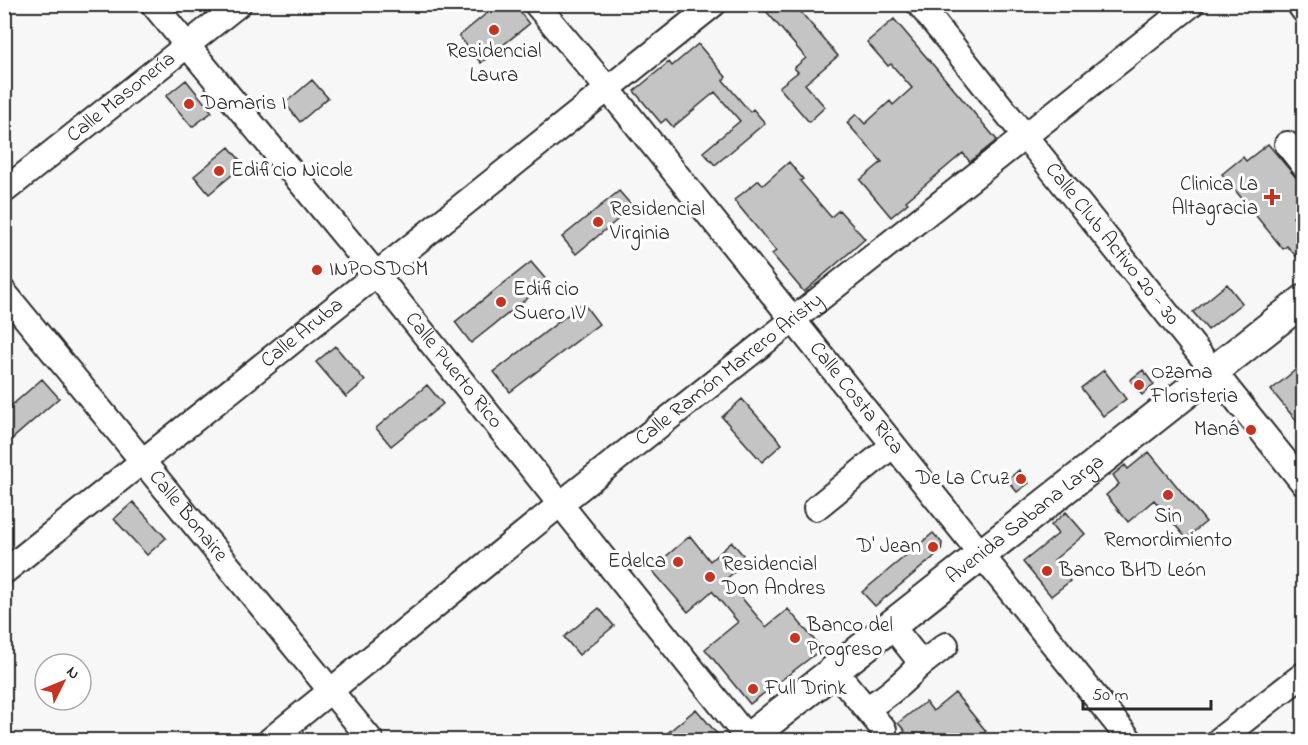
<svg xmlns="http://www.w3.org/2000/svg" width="1308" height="745" font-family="'Indie Flower',sans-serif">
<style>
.built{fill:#e8e8e8}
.building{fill:#c4c4c4;stroke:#2b2b2b;stroke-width:1.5}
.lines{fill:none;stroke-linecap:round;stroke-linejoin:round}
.minor-casing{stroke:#2b2b2b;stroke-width:28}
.major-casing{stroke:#2b2b2b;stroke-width:34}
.minor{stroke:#fff;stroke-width:24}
.major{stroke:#fff;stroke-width:30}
.poi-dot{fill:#c8321e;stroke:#fff;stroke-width:2}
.labels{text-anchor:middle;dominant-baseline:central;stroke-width:6;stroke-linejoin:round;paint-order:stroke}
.poi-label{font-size:21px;fill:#2b2b2b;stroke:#fff;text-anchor:start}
.street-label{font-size:21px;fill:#2b2b2b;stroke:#fff}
</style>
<rect width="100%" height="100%" fill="#f7f7f7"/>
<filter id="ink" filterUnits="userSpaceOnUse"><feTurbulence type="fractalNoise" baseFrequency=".0167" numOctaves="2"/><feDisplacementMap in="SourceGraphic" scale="12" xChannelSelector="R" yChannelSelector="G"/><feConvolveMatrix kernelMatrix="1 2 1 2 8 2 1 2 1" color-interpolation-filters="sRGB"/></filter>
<g filter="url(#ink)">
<!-- built -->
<path class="built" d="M 184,5 L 209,5 L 194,17 Z"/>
<!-- building -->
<path class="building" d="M 498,4 L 514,4 L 529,24 L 481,63 L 459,36 Z
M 760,4 L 794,4 L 838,56 L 805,84 L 825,107 L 809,122 L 779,87 L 798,72 L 794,68 L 806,58 Z
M 894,19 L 997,140 L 970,162 L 963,153 L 906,201 L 908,203 L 891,217 L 860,180 L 882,162 L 847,123 L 856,114 L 865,124 L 890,101 L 893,105 L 912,88 L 891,64 L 888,66 L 867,42 Z
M 698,44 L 726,77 L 723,80 L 750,112 L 753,109 L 765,123 L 715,165 L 703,152 L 740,121 L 715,92 L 673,127 L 666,119 L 661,123 L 634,91 L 669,62 L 672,66 Z
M 186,80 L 212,112 L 192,127 L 166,96 Z
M 312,80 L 328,98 L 300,122 L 285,103 Z
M 1268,144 L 1304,187 L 1304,208 L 1293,217 L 1304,230 L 1304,250 L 1296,256 L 1287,246 L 1283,249 L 1222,174 L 1243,157 L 1246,161 Z
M 229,147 L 244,165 L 209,194 L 194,176 Z
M 789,162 L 803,179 L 800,181 L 831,217 L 839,210 L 865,239 L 804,292 L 772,254 L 776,251 L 734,200 L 759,180 L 763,185 Z
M 619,191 L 633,207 L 576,254 L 562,237 Z
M 531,262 L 548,282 L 471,343 L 455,322 Z
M 1227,284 L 1242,303 L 1208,330 L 1193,312 Z
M 583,303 L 599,324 L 510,392 L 494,372 Z
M 335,346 L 365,381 L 346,397 L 316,362 Z
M 1304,363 L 1304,430 L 1271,390 Z
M 1104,370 L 1126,399 L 1103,416 L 1081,388 Z
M 1143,370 L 1154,385 L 1142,395 L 1130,380 Z
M 42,379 L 59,398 L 4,446 L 4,412 Z
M 427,385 L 443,404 L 391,446 L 376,428 Z
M 742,399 L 782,444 L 762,462 L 722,417 Z
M 1149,452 L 1206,522 L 1186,538 L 1154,500 L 1128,522 L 1106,495 L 1119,484 L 1113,475 L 1125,465 L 1128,469 Z
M 1019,470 L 1029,483 L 1017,492 L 1007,480 Z
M 133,502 L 166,538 L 147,555 L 114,519 Z
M 1066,512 L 1085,534 L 1054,560 L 1070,581 L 1051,596 L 1023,562 L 1058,534 L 1051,525 Z
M 933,533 L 942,543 L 941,551 L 875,606 L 862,592 Z
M 690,536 L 710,561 L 732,542 L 748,561 L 726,579 L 766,627 L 788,609 L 822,649 L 750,704 L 705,649 L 738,622 L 712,591 L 688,612 L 651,569 Z
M 599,608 L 614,626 L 579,655 L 564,637 Z
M 955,693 L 986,731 L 975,741 L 894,741 L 905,731 L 898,723 L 917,708 L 926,702 L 933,711 Z
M 696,709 L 718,735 L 711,741 L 658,741 Z"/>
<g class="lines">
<!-- minor casing -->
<g class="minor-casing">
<g id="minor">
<path id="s1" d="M 153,4 L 377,275 L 749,740"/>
<path id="s2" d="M 536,4 L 608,89 L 1130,740"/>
<path id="s3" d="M 919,4 L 1304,484"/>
<path d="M 1299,4 L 1304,11"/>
<path d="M 1287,144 L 1304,166"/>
<path id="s4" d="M 4,191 L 239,4"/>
<path id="s5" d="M 4,292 L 371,740"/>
<path d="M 816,508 L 892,446"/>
<path id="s6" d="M 4,572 L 714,4"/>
<path d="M 919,666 L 946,645"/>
<path d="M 834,670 L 864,706 C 878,707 908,677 919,666 L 915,655 L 891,625"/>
<path d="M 864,706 L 884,730"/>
<path id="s7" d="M 270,740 L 559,505 L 1192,4"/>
<path d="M 1219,740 L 1304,674"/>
</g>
</g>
<!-- major casing -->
<g class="major-casing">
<g id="major">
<path id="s8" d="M 746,740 L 1304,300"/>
</g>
</g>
<!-- minor -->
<use href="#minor" class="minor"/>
<!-- major -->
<use href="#major" class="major"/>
</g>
</g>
<!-- markers -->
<g class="poi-dot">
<circle cx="494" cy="30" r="6"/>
<circle cx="189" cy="104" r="6"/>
<circle cx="219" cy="171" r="6"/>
<path d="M1269 188h6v6h6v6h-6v6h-6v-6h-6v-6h6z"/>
<circle cx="598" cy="222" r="6"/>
<circle cx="317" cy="270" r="6"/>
<circle cx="501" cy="302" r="6"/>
<circle cx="1139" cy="385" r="6"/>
<circle cx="1251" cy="430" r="6"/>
<circle cx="1021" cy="479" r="6"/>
<circle cx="1168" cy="495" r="6"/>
<circle cx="933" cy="547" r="6"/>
<circle cx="678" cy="562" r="6"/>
<circle cx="1047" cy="571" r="6"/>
<circle cx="710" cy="577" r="6"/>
<circle cx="795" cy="638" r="6"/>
<circle cx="753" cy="689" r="6"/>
</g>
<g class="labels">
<!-- poi labels -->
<g class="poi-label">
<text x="494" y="52" text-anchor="middle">Residencial<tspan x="494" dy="24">Laura</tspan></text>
<text x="201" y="104">Damaris I</text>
<text x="231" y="171">Edificio Nicole</text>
<text x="1258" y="185" text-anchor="end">Clinica La<tspan x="1258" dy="24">Altagracia</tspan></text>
<text x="610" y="210">Residencial<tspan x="610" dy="24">Virginia</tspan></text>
<text x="329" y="270">INPOSDOM</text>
<text x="513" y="290">Edificio<tspan x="513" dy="24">Suero IV</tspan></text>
<text x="1151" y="373">Ozama<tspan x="1151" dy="24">Floristeria</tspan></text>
<text x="1239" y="430" text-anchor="end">Maná</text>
<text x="1009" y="479" text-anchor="end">De La Cruz</text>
<text x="1168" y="517" text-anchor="middle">Sin<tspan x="1168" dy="24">Remordimiento</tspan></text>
<text x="921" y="547" text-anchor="end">D' Jean</text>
<text x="666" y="562" text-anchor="end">Edelca</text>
<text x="722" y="565">Residencial<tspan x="722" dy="24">Don Andres</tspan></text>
<text x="1059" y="571">Banco BHD León</text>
<text x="807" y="626">Banco del<tspan x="807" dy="24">Progreso</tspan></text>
<text x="765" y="689">Full Drink</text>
</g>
<!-- street labels -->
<g class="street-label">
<text stroke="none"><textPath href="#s4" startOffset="150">Calle Masonería</textPath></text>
<text stroke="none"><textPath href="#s3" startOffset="308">Calle Club Activo 20 - 30</textPath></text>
<text stroke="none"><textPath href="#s6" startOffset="382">Calle Aruba</textPath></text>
<text stroke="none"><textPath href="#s7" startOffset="590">Calle Ramón Marrero Aristy</textPath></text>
<text stroke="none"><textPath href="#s1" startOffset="474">Calle Puerto Rico</textPath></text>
<text stroke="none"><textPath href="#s2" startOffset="508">Calle Costa Rica</textPath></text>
<text stroke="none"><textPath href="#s5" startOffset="290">Calle Bonaire</textPath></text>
<text stroke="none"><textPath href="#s8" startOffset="356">Avenida Sabana Larga</textPath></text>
</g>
</g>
<!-- margin -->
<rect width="1308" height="745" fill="none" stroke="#fff" stroke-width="24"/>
<rect x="12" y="12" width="1284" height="721" fill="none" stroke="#2b2b2b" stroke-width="2" filter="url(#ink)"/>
<!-- north arrow -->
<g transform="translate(63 682) rotate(47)"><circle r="28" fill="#ffffff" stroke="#aaaaaa" stroke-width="1.5"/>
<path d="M0-4.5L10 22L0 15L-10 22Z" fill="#c8321e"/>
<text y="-9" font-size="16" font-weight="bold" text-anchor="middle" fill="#2b2b2b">N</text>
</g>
<!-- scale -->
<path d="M1083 700v9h128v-9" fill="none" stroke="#2b2b2b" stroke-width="3"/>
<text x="1092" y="700" font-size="18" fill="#2b2b2b" stroke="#ffffff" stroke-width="4.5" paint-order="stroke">50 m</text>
</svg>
